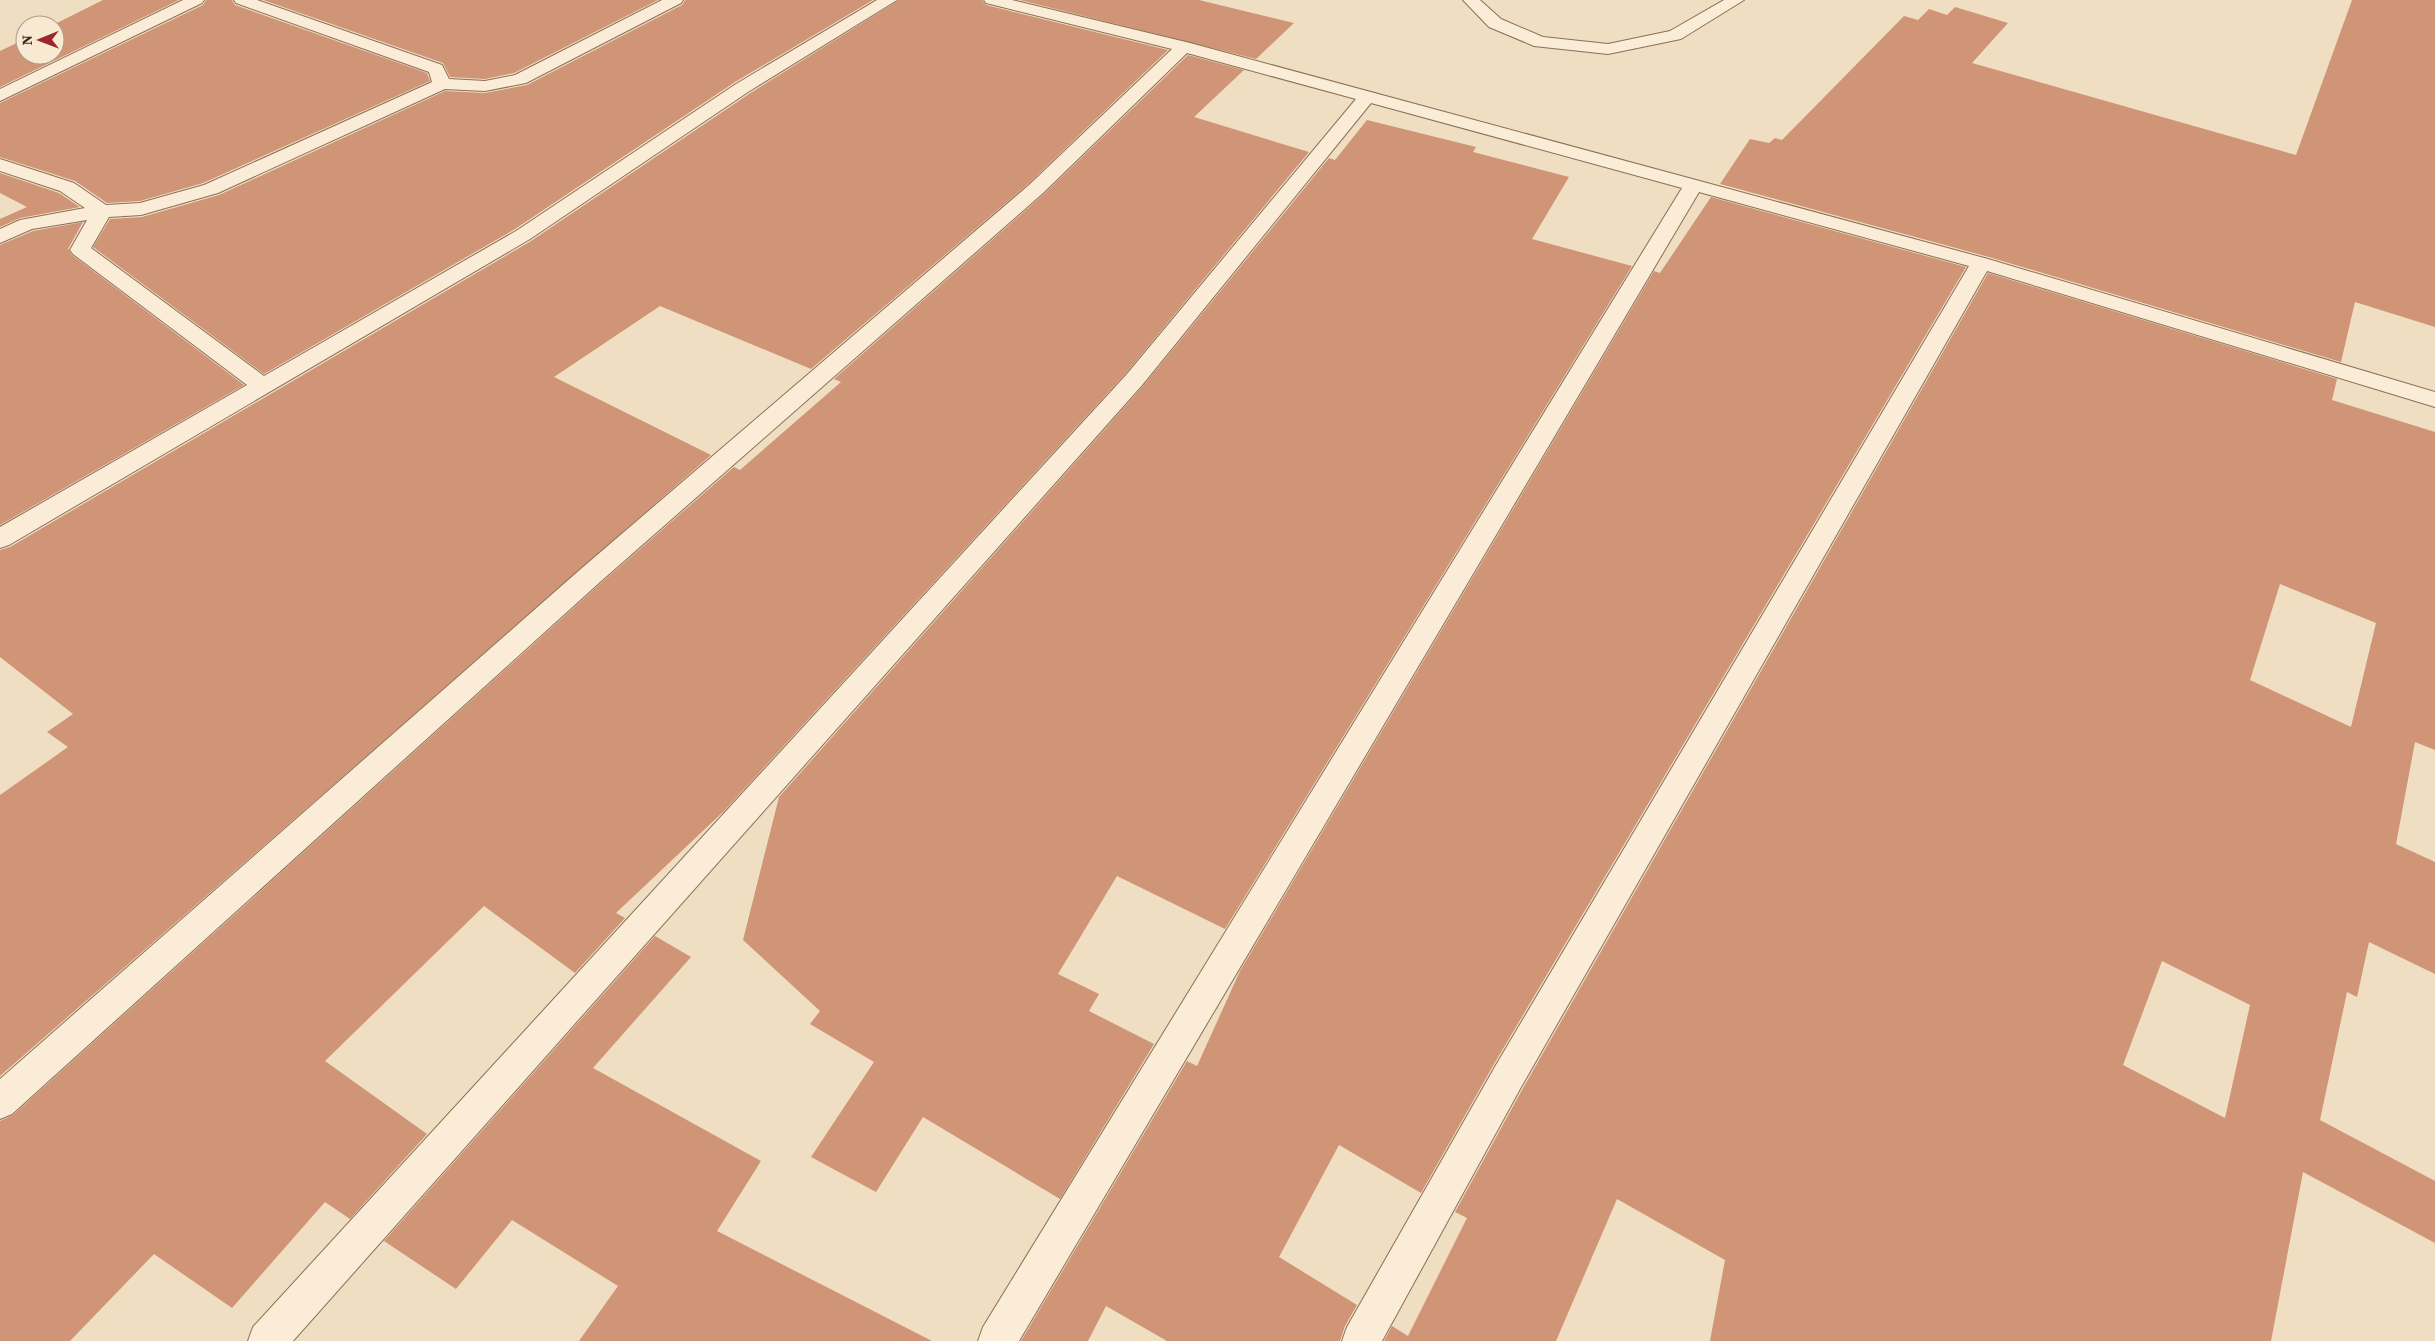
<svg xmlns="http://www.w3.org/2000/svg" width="2435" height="1341" font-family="'Source Serif 4',serif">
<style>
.building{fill:#d09476;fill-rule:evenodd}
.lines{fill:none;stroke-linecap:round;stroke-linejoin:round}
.minor-casing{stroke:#8b6f58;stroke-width:2}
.minor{fill:#faecd6;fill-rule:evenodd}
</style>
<rect width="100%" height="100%" fill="#f0dec2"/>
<!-- building -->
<path class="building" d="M 103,0 L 179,0 L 0,87 L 0,51 L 25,39 L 25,55 L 55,55 L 55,25 L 53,25 Z
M 206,0 L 232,0 L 235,5 L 427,73 L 430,81 L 203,183 L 140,201 L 107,203 L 75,181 L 0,157 L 0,103 L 203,5 Z
M 263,0 L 658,0 L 514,73 L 485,79 L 450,77 L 443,63 Z
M 685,0 L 873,0 L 735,82 L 515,229 L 264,374 L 93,247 L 110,219 L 142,217 L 219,195 L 445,91 L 485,93 L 527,85 L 682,5 Z
M 899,0 L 982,0 L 986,5 L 1168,50 L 1028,184 L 811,369 L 660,306 L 554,377 L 711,455 L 0,1076 L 0,795 L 68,747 L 47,732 L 73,714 L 0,657 L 0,550 L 10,547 L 531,241 L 749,94 Z
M 1020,0 L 1199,0 L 1294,23 L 1256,59 Z
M 2352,0 L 2435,0 L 2435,327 L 2355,302 L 2341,362 L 1989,257 L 1720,184 L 1750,139 L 1769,143 L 1775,138 L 1782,140 L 1904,16 L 1918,20 L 1929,9 L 1947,15 L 1955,7 L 2008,23 L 1972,63 L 2296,155 Z
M 1188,55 L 1244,70 L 1194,117 L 1309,152 L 1126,373 L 724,811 L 616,913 L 625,918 L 575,973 L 484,906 L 325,1061 L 427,1134 L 350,1219 L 325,1202 L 232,1308 L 154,1254 L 70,1341 L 0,1341 L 0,1121 L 13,1115 L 601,583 L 734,467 L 740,470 L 841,382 L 834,379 L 1044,194 Z
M 1367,120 L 1476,147 L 1473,152 L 1569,177 L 1532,239 L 1632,266 L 1225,929 L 1117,876 L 1058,974 L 1099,994 L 1089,1011 L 1154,1044 L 1060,1199 L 923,1117 L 876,1192 L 811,1157 L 874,1062 L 810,1024 L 820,1011 L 743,940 L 779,797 L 1144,385 L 1329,158 L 1335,160 Z
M 0,173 L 59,193 L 80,207 L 20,218 L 0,227 L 0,219 L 27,207 L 0,193 Z
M 1711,197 L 1966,267 L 1494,1064 L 1421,1193 L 1339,1145 L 1279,1257 L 1357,1305 L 1345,1326 L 1340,1341 L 1167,1341 L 1106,1306 L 1088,1341 L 1021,1341 L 1187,1061 L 1197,1066 L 1240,971 L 1654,271 L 1660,273 Z
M 83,222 L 68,249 L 72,255 L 244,385 L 0,525 L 0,245 L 33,231 Z
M 1988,273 L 2337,379 L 2332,400 L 2435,432 L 2435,750 L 2415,742 L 2396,844 L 2435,862 L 2435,974 L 2369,942 L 2357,997 L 2347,992 L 2320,1120 L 2435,1181 L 2435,1243 L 2303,1172 L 2271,1341 L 1710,1341 L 1725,1260 L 1617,1199 L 1556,1341 L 1384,1341 L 1392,1326 L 1408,1336 L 1467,1218 L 1455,1212 L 1522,1090 ZM 2280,584 L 2376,623 L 2351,727 L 2250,680 ZM 2162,961 L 2250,1005 L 2225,1118 L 2123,1065 Z
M 655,936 L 691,957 L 593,1068 L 761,1161 L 717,1231 L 932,1341 L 579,1341 L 618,1286 L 512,1220 L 456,1289 L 384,1241 Z"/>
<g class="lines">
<!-- minor casing -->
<g class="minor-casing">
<path id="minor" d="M 183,0 L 204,0 L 202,3 L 0,101 L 0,89 Z
M 234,0 L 257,0 L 442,65 L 449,79 L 485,81 L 515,75 L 662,0 L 683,0 L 681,3 L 526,83 L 485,91 L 445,89 L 218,193 L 141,215 L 109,217 L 91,248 L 264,376 L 516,231 L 736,84 L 877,0 L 897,0 L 748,92 L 530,239 L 9,545 L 0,548 L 0,527 L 247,385 L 73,254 L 70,250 L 87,220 L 32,229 L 0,243 L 0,229 L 20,220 L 85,208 L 60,191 L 0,171 L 0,159 L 74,183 L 106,205 L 140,203 L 204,185 L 432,82 L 429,72 L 236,3 Z
M 984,0 L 1012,0 L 1190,43 L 1988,259 L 2435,392 L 2435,407 L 1987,271 L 1520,1089 L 1382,1341 L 1342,1341 L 1347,1327 L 1496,1065 L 1969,266 L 1699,192 L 1019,1341 L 978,1341 L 983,1327 L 1682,188 L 1371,103 L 1143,384 L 293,1341 L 248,1341 L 253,1327 L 1127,374 L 1356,99 L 1187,53 L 1043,193 L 600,582 L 12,1114 L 0,1119 L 0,1079 L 582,568 L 1029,185 L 1172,49 L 986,3 Z
M 1463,0 L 1480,0 L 1501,19 L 1543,37 L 1608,44 L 1670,31 L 1724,0 L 1744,0 L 1681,39 L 1608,54 L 1534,46 L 1489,27 Z"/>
</g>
<!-- minor -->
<use href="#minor" class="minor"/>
</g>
<!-- north arrow -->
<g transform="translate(40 40) rotate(269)"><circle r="24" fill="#f7e9d2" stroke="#ab9c8a"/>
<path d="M0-4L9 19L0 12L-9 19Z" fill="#9d2531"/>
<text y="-8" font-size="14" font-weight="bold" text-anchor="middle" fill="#3a291d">N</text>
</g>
</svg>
